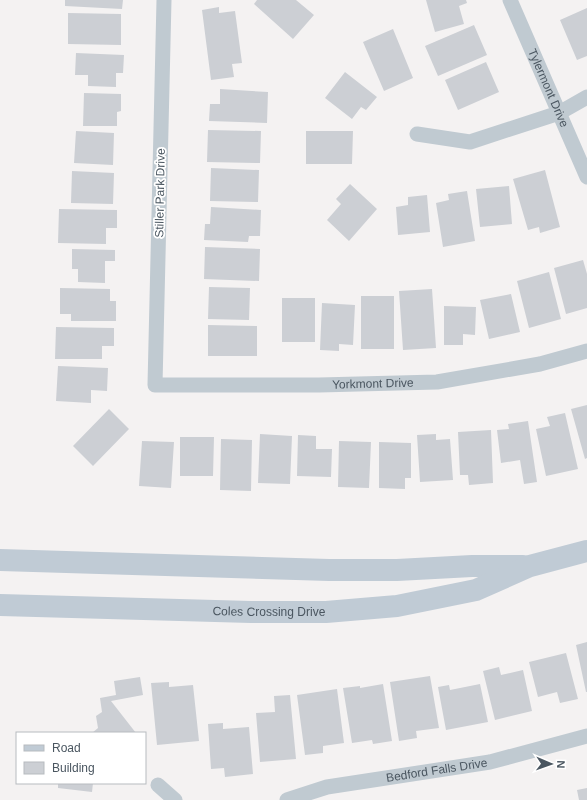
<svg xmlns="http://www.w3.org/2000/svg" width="587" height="800" font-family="Helvetica,sans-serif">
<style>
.building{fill:#cccfd4}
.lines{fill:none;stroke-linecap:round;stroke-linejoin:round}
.street{stroke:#c0cad1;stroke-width:15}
.secondary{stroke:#c0cbd5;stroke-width:22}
.labels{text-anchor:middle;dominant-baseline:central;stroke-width:3.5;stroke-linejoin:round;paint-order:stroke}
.street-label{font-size:12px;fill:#4a5660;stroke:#fff}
</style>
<rect width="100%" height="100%" fill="#f4f2f2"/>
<!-- building -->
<path class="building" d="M 65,0 L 123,0 L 122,9 L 65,6 Z
M 257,0 L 296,0 L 314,15 L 293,39 L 254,4 Z
M 426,0 L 466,0 L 467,3 L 459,6 L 464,24 L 435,32 Z
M 219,7 L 219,13 L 235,11 L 242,63 L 232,64 L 234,77 L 211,80 L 202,10 Z
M 587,8 L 587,56 L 577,60 L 560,20 Z
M 68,13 L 121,14 L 121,45 L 68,44 Z
M 474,25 L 487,55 L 438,76 L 425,46 Z
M 393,29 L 413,78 L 384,91 L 363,42 Z
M 76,53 L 124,55 L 123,73 L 116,73 L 116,87 L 88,86 L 88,75 L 75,75 Z
M 486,62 L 499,92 L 458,110 L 445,80 Z
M 345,72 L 377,97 L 366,110 L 361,107 L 352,119 L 325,98 Z
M 220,89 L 268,92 L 267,123 L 209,121 L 210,104 L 220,104 Z
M 84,93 L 121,94 L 121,111 L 117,112 L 117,126 L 83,126 Z
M 208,130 L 261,131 L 260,163 L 207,162 Z
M 76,131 L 114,133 L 113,165 L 74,163 Z
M 306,131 L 353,131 L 352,164 L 306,164 Z
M 211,168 L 259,170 L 258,202 L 210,201 Z
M 545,170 L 560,227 L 540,233 L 539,227 L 528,230 L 513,179 Z
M 72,171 L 114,173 L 113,204 L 71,203 Z
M 350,184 L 377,209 L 349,241 L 327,220 L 341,204 L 336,199 Z
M 509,186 L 512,224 L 480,227 L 476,189 Z
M 467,191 L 475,241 L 443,247 L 436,203 L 449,200 L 448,194 Z
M 427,195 L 430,232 L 398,235 L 396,207 L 408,205 L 408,197 Z
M 211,207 L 261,210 L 260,236 L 249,236 L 248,242 L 204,240 L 205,224 L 210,224 Z
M 59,209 L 117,210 L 117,228 L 106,228 L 106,244 L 58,243 Z
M 205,247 L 260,249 L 259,281 L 204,279 Z
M 72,249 L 115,250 L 115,261 L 105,261 L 105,283 L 78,282 L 78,269 L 72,269 Z
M 583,260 L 587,274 L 587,308 L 566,314 L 554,268 Z
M 549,272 L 561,319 L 529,328 L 517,281 Z
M 209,287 L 250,288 L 249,320 L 208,319 Z
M 60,288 L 110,289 L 110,301 L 116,301 L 116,321 L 71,321 L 71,314 L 60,314 Z
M 432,289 L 436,348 L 403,350 L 399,291 Z
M 511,294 L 520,332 L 489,339 L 480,300 Z
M 361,296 L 394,296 L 394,349 L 361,349 Z
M 282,298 L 315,298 L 315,342 L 282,342 Z
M 322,303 L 355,305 L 353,345 L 339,344 L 339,351 L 320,350 Z
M 444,306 L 476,307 L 475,335 L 463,334 L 463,345 L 444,345 Z
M 208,325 L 257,326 L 257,356 L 208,356 Z
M 56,327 L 114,328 L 114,346 L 102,346 L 102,359 L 55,359 Z
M 58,366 L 108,368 L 107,391 L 91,390 L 91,403 L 56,401 Z
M 587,405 L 587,458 L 585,459 L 571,409 Z
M 109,409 L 129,429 L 93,466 L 73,446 Z
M 565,413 L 578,469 L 546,476 L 536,429 L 550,426 L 547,417 Z
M 528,421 L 537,482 L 524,484 L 520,460 L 501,463 L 497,430 L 509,429 L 508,424 Z
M 491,430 L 493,483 L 469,485 L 468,475 L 460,475 L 458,432 Z
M 260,434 L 292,436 L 290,484 L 258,483 Z
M 436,434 L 436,440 L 450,439 L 453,480 L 420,482 L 417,435 Z
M 298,435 L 316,436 L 316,449 L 332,449 L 331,477 L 297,476 Z
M 180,437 L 214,437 L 213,476 L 180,476 Z
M 221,439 L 252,440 L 251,491 L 220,490 Z
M 142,441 L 174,442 L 171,488 L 139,486 Z
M 339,441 L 371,442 L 369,488 L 338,487 Z
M 379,442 L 411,443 L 411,478 L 405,478 L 405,489 L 379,488 Z
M 587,642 L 587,692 L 586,692 L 576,645 Z
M 566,653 L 578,699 L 560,703 L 557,692 L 538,697 L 529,662 Z
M 499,667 L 501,675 L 523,670 L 532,711 L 495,720 L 483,671 Z
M 430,676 L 439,728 L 416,731 L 417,738 L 399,741 L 390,682 Z
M 140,677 L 143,695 L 111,701 L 136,733 L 92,733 L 98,728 L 96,716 L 102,712 L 100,698 L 116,695 L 114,681 Z
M 169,682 L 169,687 L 193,685 L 199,741 L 157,745 L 151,683 Z
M 383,684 L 392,741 L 373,744 L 372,740 L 352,743 L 343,688 L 360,686 L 360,688 Z
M 480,684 L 488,722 L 446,730 L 438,687 L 449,685 L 450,690 Z
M 337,689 L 344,743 L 323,746 L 323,753 L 305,755 L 297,695 Z
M 290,695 L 296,759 L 260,762 L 256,713 L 275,712 L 274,696 Z
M 223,723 L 223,729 L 249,727 L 253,774 L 225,777 L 224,768 L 211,769 L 208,724 Z
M 58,783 L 93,783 L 92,792 L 58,788 Z
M 587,788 L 587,800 L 579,800 L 577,790 Z"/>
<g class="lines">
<!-- street -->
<g class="street">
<path id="s1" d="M 164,0 L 155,385 L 319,385 L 437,382 L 540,364 L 587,351"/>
<path id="s2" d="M 510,0 L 587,177"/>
<path d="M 417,134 L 470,142 L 559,113 L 587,97"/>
<path d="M 158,785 L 175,800"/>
<path id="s3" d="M 287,800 L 327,787 L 490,762 L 587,736"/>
</g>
<!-- secondary -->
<g class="secondary">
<path d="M 0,560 L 329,570 L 397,570 L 472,566 L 523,566"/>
<path id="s4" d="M 0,605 L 251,612 L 326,612 L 397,606 L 476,590 L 530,566 L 587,551"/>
</g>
</g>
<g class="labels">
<!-- street labels -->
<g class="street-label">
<text stroke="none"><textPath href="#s2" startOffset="96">Tylermont Drive</textPath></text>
<text transform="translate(160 193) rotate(-89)">Stiller Park Drive</text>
<text stroke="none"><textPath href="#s1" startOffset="603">Yorkmont Drive</textPath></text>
<text stroke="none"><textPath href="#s4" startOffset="269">Coles Crossing Drive</textPath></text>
<text stroke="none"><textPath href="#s3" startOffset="153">Bedford Falls Drive</textPath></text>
</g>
</g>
<!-- legend -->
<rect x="16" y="732" width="130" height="52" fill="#ffffff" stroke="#b7bbbf"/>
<rect x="24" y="745" width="20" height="6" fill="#c0cbd5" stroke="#b7bbbf"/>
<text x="52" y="752" font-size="12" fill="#4a5660">Road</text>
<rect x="24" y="762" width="20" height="12" fill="#cccfd4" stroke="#b7bbbf"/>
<text x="52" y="772" font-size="12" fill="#4a5660">Building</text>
<!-- north arrow -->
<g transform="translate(551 764) rotate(92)" stroke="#ffffff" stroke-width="3" paint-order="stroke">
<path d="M0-3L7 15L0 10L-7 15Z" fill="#4a5660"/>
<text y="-6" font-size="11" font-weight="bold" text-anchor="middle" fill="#4a5660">N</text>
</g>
</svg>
